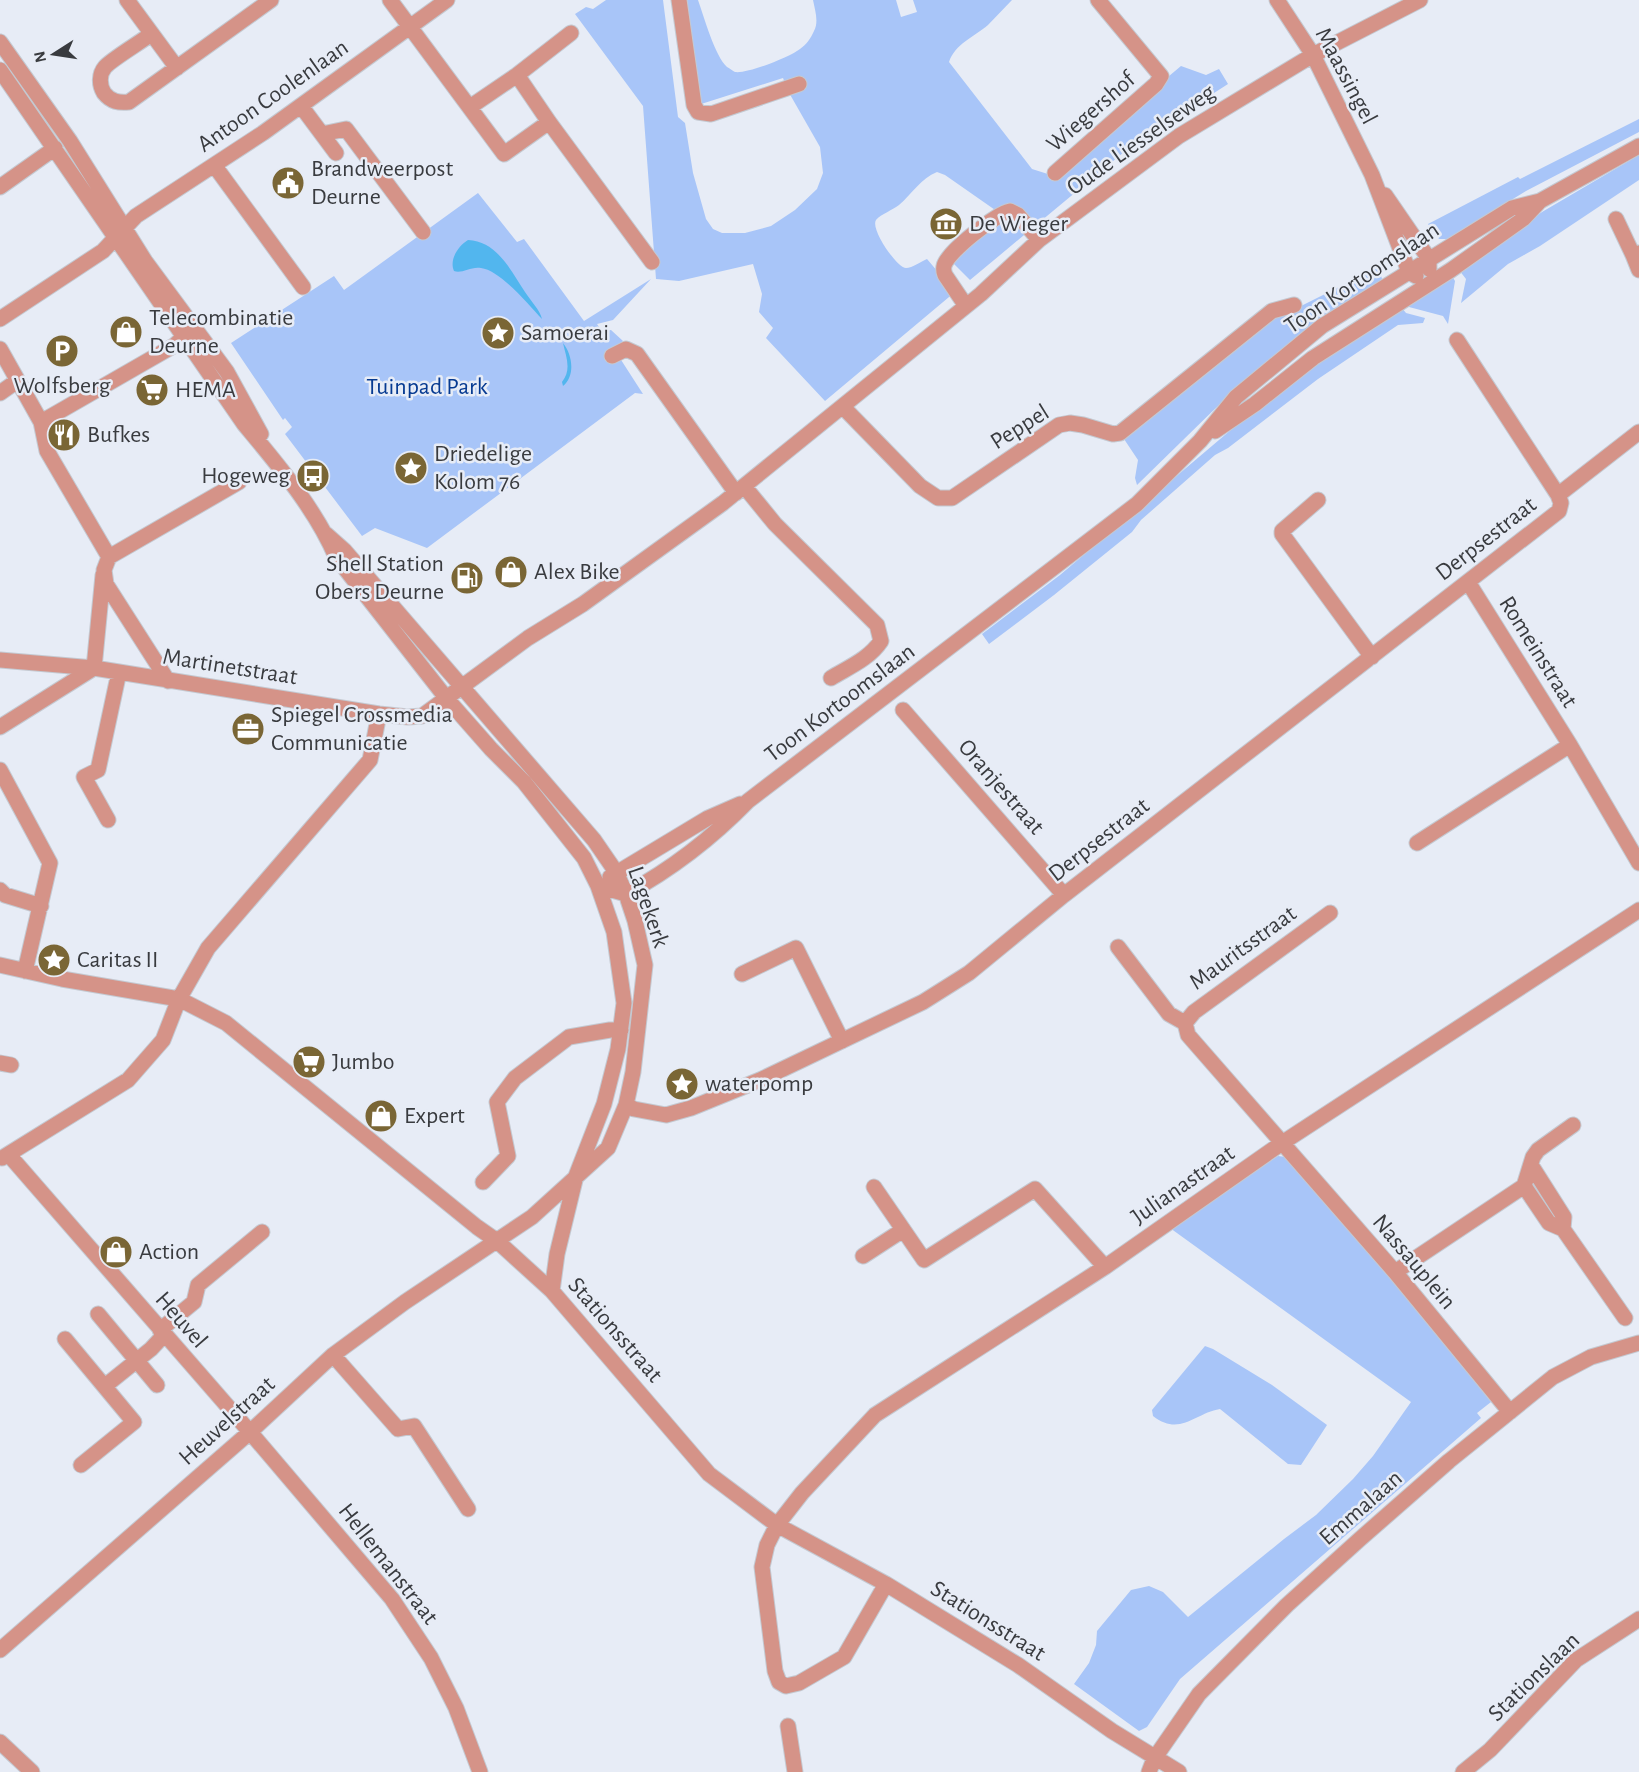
<svg xmlns="http://www.w3.org/2000/svg" width="1639" height="1772" font-family="'Alegreya Sans',sans-serif">
<style>
.green{fill:#a8c5f8}
.water{fill:#52b6ee}
.lines{fill:none;stroke-linecap:round;stroke-linejoin:round}
.minor-casing{stroke:#c4c9d1;stroke-width:17}
.minor{stroke:#d59388;stroke-width:15}
.labels{text-anchor:middle;dominant-baseline:central;stroke-width:5;stroke-linejoin:round;paint-order:stroke}
.street-label{font-size:24px;fill:#393b3f;stroke:#e7ecf6}
.poi-label{font-size:24px;fill:#393b3f;stroke:#e7ecf6;text-anchor:start}
.park-label{font-size:24px;fill:#063a91;stroke:#e7ecf6}
</style>
<rect width="100%" height="100%" fill="#e7ecf6"/>
<!-- green -->
<path class="green" d="M 606,0 L 663,0 L 678,117 L 685,123 L 693,173 L 706,219 L 713,229 L 722,233 L 745,233 L 771,226 L 795,210 L 817,189 L 823,173 L 820,147 L 788,91 L 783,78 L 698,105 L 682,0 L 698,0 C 704,17 715,56 727,67 C 729,68 733,71 735,72 C 747,74 790,57 800,49 C 806,45 811,38 814,31 C 819,22 815,10 813,0 L 896,0 L 901,17 L 917,12 L 913,0 L 1012,0 C 1004,8 996,17 988,25 C 974,37 955,44 949,62 L 1032,169 L 1051,175 L 1181,66 L 1206,75 L 1219,69 L 1228,84 L 1130,147 L 970,280 L 950,260 L 998,212 L 945,175 L 937,172 C 921,178 912,194 899,205 C 893,210 881,214 876,220 C 870,229 897,268 906,268 C 912,268 922,261 927,259 L 955,292 L 825,401 L 766,338 L 773,328 L 759,312 L 762,294 L 753,264 L 679,281 L 656,279 L 643,106 L 575,14 L 586,7 L 593,9 Z
M 1639,119 L 1639,132 L 1526,191 L 1448,239 L 1439,239 L 1428,224 L 1518,177 L 1520,179 Z
M 1639,155 L 1639,180 L 1540,246 L 1508,264 L 1461,303 L 1466,279 L 1459,270 L 1542,212 Z
M 478,193 L 517,242 L 524,239 L 584,321 L 651,279 L 613,320 L 597,324 L 602,331 L 611,330 L 623,341 L 614,349 L 643,394 L 635,393 L 427,548 L 375,528 L 362,536 L 285,434 L 292,427 L 285,418 L 283,420 L 231,343 L 334,276 L 344,290 Z
M 1379,267 L 1382,279 L 1373,288 L 1226,398 L 1137,485 L 1135,478 L 1138,460 L 1124,439 L 1274,313 L 1295,309 Z
M 1452,276 L 1455,281 L 1448,324 L 1443,316 L 1409,307 L 1407,305 Z
M 1402,308 L 1406,313 L 1425,318 L 1423,323 L 1398,325 L 1318,379 L 1228,448 L 1215,455 L 1141,520 L 1132,532 L 1054,595 L 989,644 L 982,634 L 1060,575 L 1239,423 L 1311,368 Z
M 1278,1156 L 1286,1157 L 1401,1286 L 1491,1402 L 1477,1413 L 1481,1418 L 1180,1679 L 1147,1727 L 1139,1731 L 1074,1684 L 1089,1663 L 1096,1645 L 1097,1631 L 1131,1590 L 1149,1586 L 1163,1592 L 1188,1617 L 1284,1539 L 1316,1515 L 1353,1479 L 1373,1456 L 1411,1402 L 1170,1228 Z
M 1205,1346 L 1213,1349 L 1272,1385 L 1327,1425 L 1301,1465 L 1288,1464 L 1220,1409 C 1195,1413 1180,1437 1153,1416 L 1152,1410 Z"/>
<!-- water -->
<path class="water" d="M 468,240 C 497,241 511,271 525,292 C 530,300 540,310 542,319 C 529,305 500,270 481,268 C 471,266 462,274 454,271 C 449,260 458,246 468,240 Z
M 563,343 C 572,354 576,375 563,386 L 562,382 C 572,369 566,357 563,343 Z"/>
<g class="lines">
<!-- minor casing -->
<g class="minor-casing">
<path id="minor" d="M 127,0 L 177,68
M 390,0 L 504,154 L 549,122
M 679,0 L 694,105 L 698,112 L 711,114 L 799,84
M 1277,0 L 1313,55 L 1372,175 L 1409,272 L 1416,276
M 151,34 C 141,42 112,59 105,67 C 99,74 99,85 104,93 C 111,102 119,103 129,102 L 271,0
M 0,42 L 70,141 L 145,261 L 227,372 L 261,434
M 0,70 L 244,424 C 278,465 315,508 336,557 L 447,699 L 491,749 L 524,782 L 584,858 L 598,886 L 614,932 L 624,1003 L 618,1049 L 604,1104 L 576,1176 L 557,1254 L 552,1291
M 517,75 L 549,122 L 652,262
M 301,106 L 336,153
M 470,107 L 517,75 L 571,33
M 322,134 L 346,129 L 423,232
M 214,165 L 303,287
M 1055,173 L 1156,84 L 1161,76 L 1098,0
M 0,187 L 55,148
M 1385,195 L 1429,259 L 1429,269
M 1616,219 L 1633,255
M 1639,253 L 1633,255 L 1639,270
M 966,306 L 945,275 C 944,272 943,270 944,266 C 947,252 996,214 1010,211 L 1018,215 L 1039,240
M 0,319 L 103,251 L 136,216 L 263,133 L 447,0
M 0,349 L 41,422 L 175,345 L 189,332
M 612,356 L 626,349 L 637,354 L 736,493
M 0,393 L 17,381
M 843,407 L 920,486 L 938,498 L 952,498 L 1059,425 L 1070,423 L 1083,425 L 1113,434 L 1120,433 L 1272,311 L 1294,305
M 41,422 L 47,451 L 109,557
M 1215,431 L 1255,404 L 1313,358 L 1451,270 L 1523,219 L 1540,201
M 744,486 L 775,524 L 877,625 L 881,641 C 869,659 849,667 831,678
M 1558,495 L 1639,432
M 1318,500 L 1282,531 L 1282,534 L 1372,657
M 109,557 L 239,482
M 109,557 L 104,570 L 106,584 L 168,681
M 1468,582 L 1570,745 L 1639,863
M 0,660 L 94,668 L 379,714 L 408,717 L 422,716 L 528,638 L 583,604 L 723,503 L 981,294 L 1039,240 L 1179,136 L 1313,55 L 1420,0
M 94,668 L 103,575
M 903,710 L 1064,895
M 0,727 L 94,668
M 0,770 L 50,863 L 25,971
M 108,820 L 84,777 L 98,770 L 119,672
M 1417,843 L 1570,745
M 610,877 L 708,818 L 740,804
M 598,886 L 626,894 C 670,870 713,837 748,801 L 1137,504 L 1200,441 L 1236,397 L 1322,326 L 1512,208 L 1540,201 L 1639,146
M 0,890 L 5,895 L 41,906
M 1330,913 L 1194,1012 L 1185,1023 L 1188,1035 L 1395,1272 L 1510,1412
M 1118,947 L 1169,1014 L 1185,1023
M 0,965 L 62,979 L 179,999 L 226,1023 L 477,1227 L 497,1241 L 552,1291 L 709,1474 L 777,1525 L 886,1584 L 1018,1665 L 1112,1731 L 1179,1772
M 742,974 L 796,948 L 842,1041
M 0,1063 L 11,1065
M 626,1105 L 634,1109 L 666,1115 L 691,1108 L 760,1080 L 923,1002 L 969,973 L 1064,895 L 1559,511 L 1561,503 L 1558,495 L 1457,340
M 9,1155 L 250,1432 L 392,1599 L 431,1658 L 456,1708 L 480,1772
M 2,1158 L 128,1080 L 163,1040 L 179,999 L 208,948 L 370,760 L 379,714
M 1531,1165 L 1564,1217 L 1563,1229
M 483,1182 L 508,1156 L 497,1102 L 515,1078 L 569,1037 L 610,1030 L 621,1030
M 1524,1186 L 1549,1223 L 1563,1229 L 1625,1318
M 874,1187 L 924,1260 L 1035,1189 L 1105,1267
M 863,1256 L 903,1230
M 1395,1272 L 1524,1186 L 1533,1157 L 1538,1150 L 1573,1125
M 98,1314 L 157,1385
M 160,1330 L 194,1302 L 198,1285 L 262,1232
M 65,1339 L 134,1422 L 81,1465
M 333,1355 L 398,1429 L 414,1426 L 468,1509
M 105,1386 L 151,1349 L 164,1335
M 886,1584 L 844,1657 L 799,1683 L 786,1686 L 779,1682 L 775,1671 L 762,1567 L 767,1545 L 777,1525 L 802,1493 L 875,1415 L 1105,1267 L 1282,1143 L 1639,910
M 0,1650 L 250,1432 L 333,1355 L 405,1302 L 532,1217 L 608,1148 L 626,1105 L 633,1072 L 645,965 L 635,921 L 626,894 L 616,872 L 594,840 L 344,550 L 326,534
M 788,1726 L 795,1772
M 0,1742 L 32,1772
M 1149,1772 L 1154,1759 L 1199,1694 L 1287,1605 L 1360,1539 L 1449,1461 L 1553,1377 L 1591,1357 L 1639,1343
M 1463,1772 L 1490,1750 L 1576,1660 L 1639,1619"/>
</g>
<!-- minor -->
<use href="#minor" class="minor"/>
</g>
<!-- icons -->
<defs>
<g id="civic-disc" transform="scale(1.725)"><circle r="9.5" fill="#7a6635" stroke="#e7ecf6"/><path d="M-.6-6.5H3V-4.5H.6V-3L4-1V1h2V6H-6V1h2V-1L-.6-3ZM-1.2 2.5V6h2.4V2.5Z" fill="#fff"/></g>
<g id="museum-disc" transform="scale(1.725)"><circle r="9.5" fill="#7a6635" stroke="#e7ecf6"/><path d="M0-6L6-3V-2H-6V-3ZM-5-1h2V3h-2ZM-1-1h2V3h-2ZM3-1h2V3H3ZM-6 4H6V6H-6Z" fill="#fff"/></g>
<g id="shop-disc" transform="scale(1.725)"><circle r="9.5" fill="#7a6635" stroke="#e7ecf6"/><path d="M-5-2.5h2.3a2.7 3.5 0 0 1 5.4 0H5L5.5 6h-11ZM-1.5-2.5h3a1.5 2.3 0 0 0-3 0Z" fill="#fff"/></g>
<g id="sight-disc" transform="scale(1.725)"><circle r="9.5" fill="#7a6635" stroke="#e7ecf6"/><path d="M0-6L1.8-2.2L6-1.7L2.9 1.2L3.7 5.4L0 3.3L-3.7 5.4L-2.9 1.2L-6-1.7L-1.8-2.2Z" fill="#fff"/></g>
<g id="parking-disc" transform="scale(1.725)"><circle r="9.5" fill="#7a6635" stroke="#e7ecf6"/><path d="M-3.5-5.5H1a3.5 3.5 0 0 1 0 7H-1V5.5H-3.5ZM-1-3.4V-.6H.8a1.4 1.4 0 0 0 0-2.8Z" fill="#fff"/></g>
<g id="supermarket-disc" transform="scale(1.725)"><circle r="9.5" fill="#7a6635" stroke="#e7ecf6"/><path d="M-6-5.5h2.5l.6 2H6L4.5 2H-2.5L-4.4-4H-6ZM-1.5 3.2a1.3 1.3 0 1 0 .1 0ZM3 3.2a1.3 1.3 0 1 0 .1 0Z" fill="#fff"/></g>
<g id="restaurant-disc" transform="scale(1.725)"><circle r="9.5" fill="#7a6635" stroke="#e7ecf6"/><path d="M-5-6h1v4h1v-4h1v4h1v-4h1v5L-1.5 .5V6h-2V.5L-5-1ZM5-6V6H3V1.5H1.5Q1.5-4 5-6Z" fill="#fff"/></g>
<g id="bus-disc" transform="scale(1.725)"><circle r="9.5" fill="#7a6635" stroke="#e7ecf6"/><path d="M-5-6H5V4H4V6H2V4H-2V6H-4V4H-5ZM-3.5-4V0h7V-4ZM-3.5 1.2v1.5H-2V1.2ZM2 1.2v1.5H3.5V1.2Z" fill="#fff"/></g>
<g id="fuel-disc" transform="scale(1.725)"><circle r="9.5" fill="#7a6635" stroke="#e7ecf6"/><path d="M-5.5-6h7V0h2V4h1.3V-2.5L3-4.5l.8-.8L6-3V5H2.5V1h-1V6h-7ZM-4.2-4.7v3.2H.2V-4.7Z" fill="#fff"/></g>
<g id="office-disc" transform="scale(1.725)"><circle r="9.5" fill="#7a6635" stroke="#e7ecf6"/><path d="M-6-3h4V-5.5h4V-3h4V5H-6ZM-1-4.5V-3h2v-1.5ZM-6 0V1H6V0Z" fill="#fff"/></g>
</defs>
<g fill-rule="evenodd">
<use href="#civic-disc" x="288" y="183"/>
<use href="#museum-disc" x="946" y="224"/>
<use href="#shop-disc" x="126" y="332"/>
<use href="#sight-disc" x="498" y="333"/>
<use href="#parking-disc" x="62" y="351"/>
<use href="#supermarket-disc" x="152" y="390"/>
<use href="#restaurant-disc" x="64" y="435"/>
<use href="#sight-disc" x="411" y="468"/>
<use href="#bus-disc" x="313" y="476"/>
<use href="#shop-disc" x="511" y="572"/>
<use href="#fuel-disc" x="467" y="578"/>
<use href="#office-disc" x="248" y="729"/>
<use href="#sight-disc" x="54" y="960"/>
<use href="#supermarket-disc" x="309" y="1062"/>
<use href="#sight-disc" x="682" y="1084"/>
<use href="#shop-disc" x="381" y="1116"/>
<use href="#shop-disc" x="116" y="1252"/>
</g>
<g class="labels">
<!-- street labels -->
<g class="street-label">
<text transform="translate(1346 76) rotate(62)">Maassingel</text>
<text transform="translate(273 96) rotate(-35)">Antoon Coolenlaan</text>
<text transform="translate(1091 112) rotate(-41)">Wiegershof</text>
<text transform="translate(1141 140) rotate(-35)">Oude Liesselseweg</text>
<text transform="translate(1362 278) rotate(-34)">Toon Kortoomslaan</text>
<text transform="translate(1020 427) rotate(-32)">Peppel</text>
<text transform="translate(1486 539) rotate(-38)">Derpsestraat</text>
<text transform="translate(1538 652) rotate(58)">Romeinstraat</text>
<text transform="translate(230 667) rotate(9)">Martinetstraat</text>
<text transform="translate(840 703) rotate(-37)">Toon Kortoomslaan</text>
<text transform="translate(1001 787) rotate(49)">Oranjestraat</text>
<text transform="translate(1099 840) rotate(-38)">Derpsestraat</text>
<text transform="translate(648 907) rotate(71)">Lagekerk</text>
<text transform="translate(1243 948) rotate(-36)">Mauritsstraat</text>
<text transform="translate(1183 1185) rotate(-35)">Julianastraat</text>
<text transform="translate(1414 1262) rotate(50)">Nassauplein</text>
<text transform="translate(181 1320) rotate(49)">Heuvel</text>
<text transform="translate(615 1330) rotate(49)">Stationsstraat</text>
<text transform="translate(227 1421) rotate(-42)">Heuvelstraat</text>
<text transform="translate(1361 1508) rotate(-41)">Emmalaan</text>
<text transform="translate(388 1564) rotate(52)">Hellemanstraat</text>
<text transform="translate(988 1621) rotate(32)">Stationsstraat</text>
<text transform="translate(1534 1677) rotate(-44)">Stationslaan</text>
</g>
<!-- poi labels -->
<g class="poi-label">
<text x="311" y="169">Brandweerpost<tspan x="311" dy="28">Deurne</tspan></text>
<text x="969" y="224">De Wieger</text>
<text x="149" y="318">Telecombinatie<tspan x="149" dy="28">Deurne</tspan></text>
<text x="521" y="333">Samoerai</text>
<text x="62" y="386" text-anchor="middle">Wolfsberg</text>
<text x="175" y="390">HEMA</text>
<text x="87" y="435">Bufkes</text>
<text x="434" y="454">Driedelige<tspan x="434" dy="28">Kolom 76</tspan></text>
<text x="290" y="476" text-anchor="end">Hogeweg</text>
<text x="444" y="564" text-anchor="end">Shell Station<tspan x="444" dy="28">Obers Deurne</tspan></text>
<text x="534" y="572">Alex Bike</text>
<text x="271" y="715">Spiegel Crossmedia<tspan x="271" dy="28">Communicatie</tspan></text>
<text x="77" y="960">Caritas II</text>
<text x="332" y="1062">Jumbo</text>
<text x="705" y="1084">waterpomp</text>
<text x="404" y="1116">Expert</text>
<text x="139" y="1252">Action</text>
</g>
<!-- park labels -->
<g class="park-label">
<text x="427" y="387">Tuinpad Park</text>
</g>
</g>
<!-- north arrow -->
<g transform="translate(54 54) rotate(258)" stroke="#e7ecf6" stroke-width="4.5" paint-order="stroke">
<path d="M0-4.5L10 22L0 15L-10 22Z" fill="#393b3f"/>
<text y="-9" font-size="16" font-weight="bold" text-anchor="middle" fill="#393b3f">N</text>
</g>
</svg>
